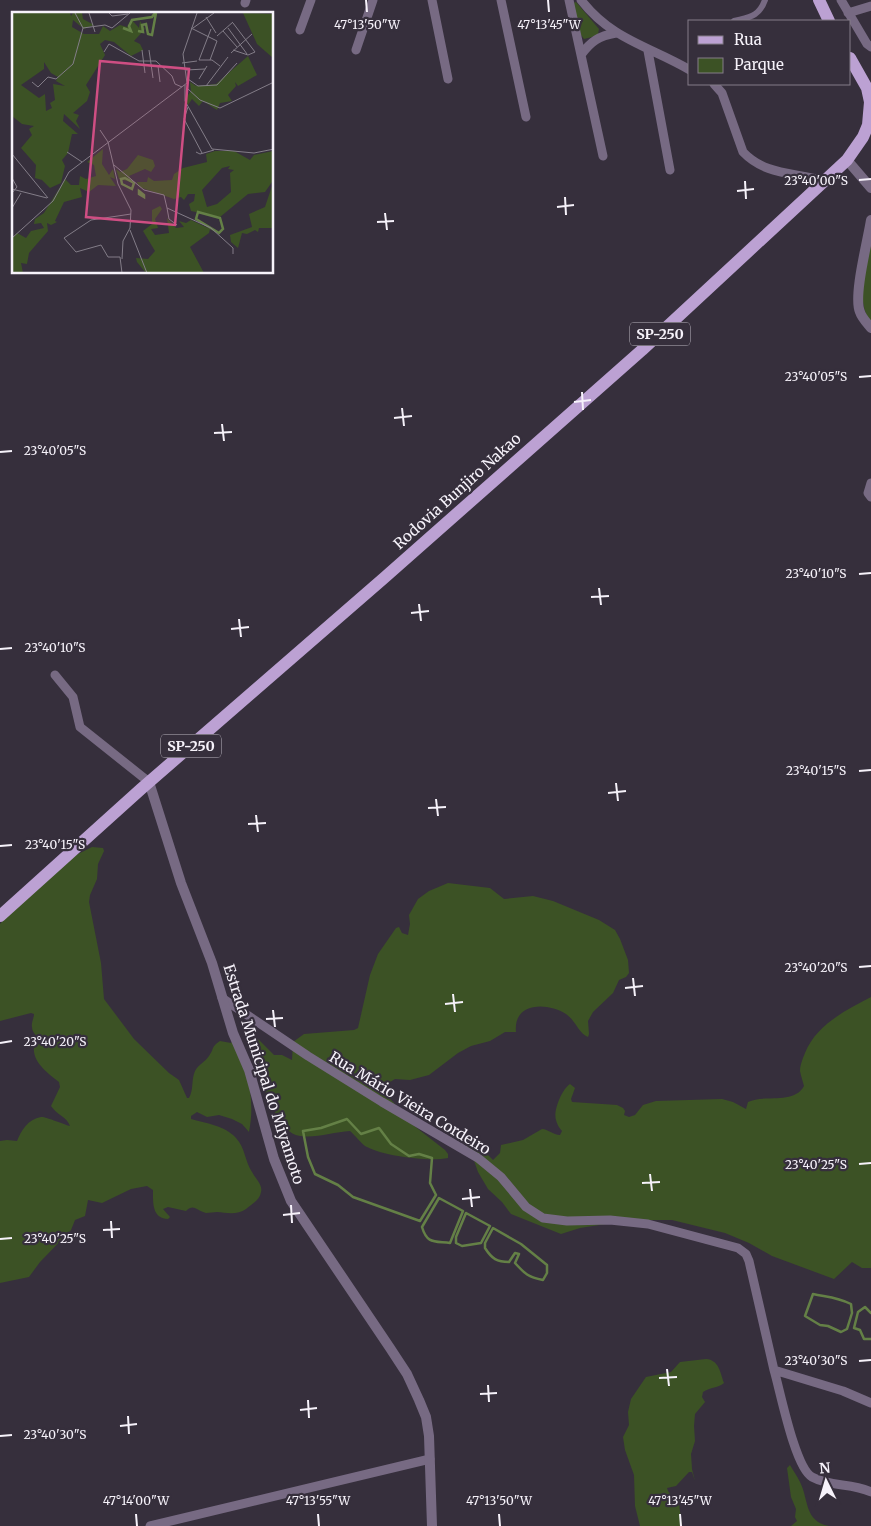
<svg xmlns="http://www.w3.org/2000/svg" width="871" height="1526" font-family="Merriweather,serif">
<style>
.green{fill:#3c5225}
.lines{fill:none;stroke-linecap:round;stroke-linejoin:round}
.stream{stroke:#648046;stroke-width:2.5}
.pedestrian{stroke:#776a83;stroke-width:6}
.minor{stroke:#776a83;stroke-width:9}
.tertiary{stroke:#776a83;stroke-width:10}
.primary{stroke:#bca1d3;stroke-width:12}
.ticks{fill:none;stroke:#f6f2fa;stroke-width:2}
.labels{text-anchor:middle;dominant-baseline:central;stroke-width:4.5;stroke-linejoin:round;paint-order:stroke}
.shield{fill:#362f3c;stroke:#bcb8c1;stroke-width:1}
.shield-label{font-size:14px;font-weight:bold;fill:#f6f2fa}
.street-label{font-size:15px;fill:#f6f2fa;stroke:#362f3c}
.inset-river{fill:none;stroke:#648046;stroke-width:2.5}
.inset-road{fill:none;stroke:#837d88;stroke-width:1}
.view{fill:#cf4e83;fill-opacity:0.15;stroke:#cf4e83;stroke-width:2.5}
.inset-edge{fill:none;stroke:#f6f2fa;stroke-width:2.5}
.ticks-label{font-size:12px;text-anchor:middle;fill:#f6f2fa;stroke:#362f3c;stroke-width:4.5;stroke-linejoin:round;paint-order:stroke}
</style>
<rect width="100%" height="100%" fill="#362f3c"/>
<!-- green -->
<path class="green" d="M 576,2 L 599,29 L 598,34 L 592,37 L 584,39 L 581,35 L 573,3 Z
M 871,239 L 871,322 C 854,300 867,264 871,239 Z
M 92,847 L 103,848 L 104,851 L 98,864 L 97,879 L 90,895 L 89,902 L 101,963 L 104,999 L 134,1039 L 169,1073 L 179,1080 L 187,1098 L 189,1098 C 194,1089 191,1080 195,1071 C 199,1064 205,1062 209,1056 C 215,1048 210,1048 220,1041 L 231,1043 L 236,1036 C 246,1071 256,1096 249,1132 L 242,1124 L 232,1119 L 219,1115 L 207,1117 L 197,1112 L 191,1116 L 191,1119 C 205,1123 226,1126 236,1138 C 245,1147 245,1162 252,1172 C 255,1178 263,1185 261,1192 C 260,1200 252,1204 246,1209 C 238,1215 227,1213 217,1212 C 214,1212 209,1213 206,1213 C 197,1211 194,1203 186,1211 L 168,1207 L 163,1209 L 170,1217 L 168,1219 C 152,1218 153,1203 153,1190 L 147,1186 L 131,1189 L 102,1203 L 88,1200 L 85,1216 L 75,1220 L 71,1230 L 40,1262 L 29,1277 L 0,1283 L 0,1141 L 7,1140 L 17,1141 C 21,1131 28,1119 41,1117 C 44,1116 66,1125 70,1126 C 67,1117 57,1115 51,1106 L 60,1087 L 59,1082 C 49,1074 32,1062 34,1047 L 42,1042 C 39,1037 32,1034 32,1027 C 31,1023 34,1018 34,1014 L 31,1013 L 0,1021 L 0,924 L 9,913 L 76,855 Z
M 448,883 L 490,888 L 504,899 L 533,896 L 553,901 L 599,920 L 615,930 L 620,939 L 628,960 L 629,973 L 626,977 L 619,980 L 613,993 L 593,1012 L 588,1021 L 589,1034 L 588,1037 C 579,1034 576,1021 566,1014 C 547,1002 513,1002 516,1032 L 505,1032 L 490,1041 L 471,1046 L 458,1053 L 429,1075 L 410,1080 L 395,1079 L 380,1088 L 394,1103 L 404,1118 L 445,1150 L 448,1154 L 448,1158 C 429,1162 384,1156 367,1147 C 362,1145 355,1135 350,1131 C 334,1132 317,1138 300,1136 C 288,1134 282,1124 276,1114 C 259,1086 257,1064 252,1033 L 274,1055 L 282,1055 L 292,1060 L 293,1042 L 304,1034 L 354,1030 L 358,1028 L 370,975 L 378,954 L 396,928 L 399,927 L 402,933 L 408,935 L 410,924 L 409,915 L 418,899 L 429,891 Z
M 871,997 L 871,1268 L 862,1268 L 852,1262 L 834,1279 L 772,1256 L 749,1243 L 725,1233 L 672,1220 L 646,1220 L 606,1224 L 580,1228 L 561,1234 L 511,1214 L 502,1202 L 488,1189 L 478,1172 L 472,1155 L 466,1146 C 477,1147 486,1152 493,1160 L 500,1153 L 501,1145 L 523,1140 L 542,1129 C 548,1129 553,1135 560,1135 L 562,1131 C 559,1128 557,1124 556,1120 C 553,1111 562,1089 570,1084 L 575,1088 L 571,1099 L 572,1102 L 617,1105 L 623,1108 L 625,1111 L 624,1115 L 629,1117 L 635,1115 L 643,1105 L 656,1101 L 722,1099 L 733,1102 L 746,1109 L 748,1102 C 764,1094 794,1105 804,1086 C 803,1082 801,1076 800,1071 C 800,1065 803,1058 805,1053 C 816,1025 846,1010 871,997 Z
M 706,1359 C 719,1360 720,1372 724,1383 C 719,1388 710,1387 703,1392 L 702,1397 L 705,1402 L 695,1414 L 694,1426 L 695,1441 L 691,1454 L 692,1469 L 695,1481 L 692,1472 L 689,1472 L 676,1486 L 667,1488 L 668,1491 L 679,1504 L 682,1526 L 640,1526 L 635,1506 L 634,1475 L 625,1450 L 623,1437 L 629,1425 L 628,1412 L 631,1399 L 646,1377 L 671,1372 L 680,1362 Z
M 790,1465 C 793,1470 797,1476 800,1482 C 809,1500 804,1521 829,1526 L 791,1526 L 797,1521 L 795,1517 L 796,1509 L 791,1497 L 787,1468 Z"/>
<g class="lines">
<!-- stream -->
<path class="stream" d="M 347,1119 L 361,1134 L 379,1128 L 391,1144 L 409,1156 L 419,1154 L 432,1158 L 430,1183 L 436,1195 L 420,1221 L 353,1197 L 338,1185 L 315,1174 L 308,1157 L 303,1131 L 321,1128 Z
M 439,1198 L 463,1211 L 450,1243 C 434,1241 427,1244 422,1227 Z
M 466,1213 L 490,1226 L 481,1243 L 462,1246 L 456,1243 L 456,1237 Z
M 493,1228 L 521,1244 L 547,1265 L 547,1273 L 543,1280 C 528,1277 525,1274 515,1263 L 519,1254 L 515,1253 L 509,1262 C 497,1262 492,1259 485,1248 L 485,1243 Z
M 813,1294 C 827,1297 837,1297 851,1304 L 852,1313 L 847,1329 L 841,1332 L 828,1326 L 820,1325 L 805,1316 Z
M 871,1313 L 865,1307 L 858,1312 L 854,1328 L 860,1330 L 864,1339 L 871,1339"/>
<!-- pedestrian -->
<path class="pedestrian" d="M 734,21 C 749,17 759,17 765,0"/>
<!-- minor -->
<path class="minor" d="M 432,0 L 448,79
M 501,0 L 526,117
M 569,0 L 603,156
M 581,0 C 612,40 649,46 690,70
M 841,0 L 867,44 L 871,47
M 245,3 L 246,0
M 848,13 L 871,6
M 300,30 L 311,0
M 356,50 L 373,0
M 648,51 L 670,170
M 581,55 C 591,41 599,36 616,33
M 714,84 L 722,93 L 743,152 C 766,176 794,172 824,181
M 871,483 L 868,493 L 871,497
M 55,675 L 73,697 L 80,727 L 149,782
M 222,998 L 308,1056 L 382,1102 L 478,1158 L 501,1177 L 526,1207 L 543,1218 L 567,1221 L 610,1220 L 648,1224 L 738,1248 L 746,1254 L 749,1261 L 774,1370 L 843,1391 L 871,1403
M 774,1370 C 780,1390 795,1468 812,1477 C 830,1487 852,1483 871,1492
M 150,1526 L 430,1459"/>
<!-- tertiary -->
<path class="tertiary" d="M 847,160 L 871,188
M 871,220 C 868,240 853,296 860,312 C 862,318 867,323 871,328
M 149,782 L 181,883 L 212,963 L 233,1033 L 249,1070 L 274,1159 L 291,1201 L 390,1348 L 407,1374 L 419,1400 L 426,1417 L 429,1436 L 432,1526"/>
<!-- primary -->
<path class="primary" d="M 819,0 L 829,21
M 0,916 L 141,789 L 384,578 L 642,350 L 847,160 L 863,137 L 868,125 L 870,102 L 867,88 L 850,58"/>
</g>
<!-- ticks -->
<path class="ticks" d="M 366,0 L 367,12M 548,0 L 549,12M 859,180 L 871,179M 745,181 L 746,199M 737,191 L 754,189M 565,197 L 566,215M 557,207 L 574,205M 385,213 L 387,230M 377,222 L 394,221M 859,377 L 871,376M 582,392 L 583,410M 574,402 L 591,400M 402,408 L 404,426M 394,418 L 412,416M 222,424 L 224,441M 214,433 L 232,432M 0,452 L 12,451M 859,574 L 871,573M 599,588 L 601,605M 591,597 L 609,596M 419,604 L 421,621M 411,613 L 429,611M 239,619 L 241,637M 231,629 L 249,627M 0,649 L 12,648M 859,771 L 871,770M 616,783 L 618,801M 608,793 L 626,791M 436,799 L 438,816M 428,808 L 446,807M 256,815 L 258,832M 248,824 L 266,823M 0,846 L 12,845M 859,967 L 871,966M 633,978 L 635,996M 625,988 L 643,986M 453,994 L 455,1012M 445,1004 L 463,1002M 273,1010 L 275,1027M 266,1019 L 283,1018M 0,1043 L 12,1041M 859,1164 L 871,1163M 650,1174 L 652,1191M 642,1183 L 660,1182M 470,1189 L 472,1207M 462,1199 L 480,1197M 291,1205 L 292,1223M 283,1215 L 300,1213M 111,1221 L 112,1238M 103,1230 L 120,1229M 0,1239 L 12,1238M 859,1361 L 871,1360M 667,1369 L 669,1386M 659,1378 L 677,1377M 488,1385 L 489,1402M 480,1394 L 497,1393M 308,1400 L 309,1418M 300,1410 L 317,1408M 128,1416 L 129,1434M 120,1426 L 137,1424M 0,1436 L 12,1435M 136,1514 L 137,1526M 318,1514 L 319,1526M 499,1514 L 500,1526M 680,1514 L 681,1526"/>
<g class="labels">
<!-- shield labels -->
<g class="shield">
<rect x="630" y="322.5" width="60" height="23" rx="4"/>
<rect x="161" y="734.5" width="60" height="23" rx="4"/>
</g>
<g class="shield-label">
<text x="660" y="334">SP-250</text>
<text x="191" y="746">SP-250</text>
</g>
<!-- street labels -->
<g class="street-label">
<text transform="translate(457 491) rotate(-42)">Rodovia Bunjiro Nakao</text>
<text transform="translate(264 1074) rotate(72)">Estrada Municipal do Miyamoto</text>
<text transform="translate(410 1103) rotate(31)">Rua Mário Vieira Cordeiro</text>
</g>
</g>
<!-- overview -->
<g transform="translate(12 12)">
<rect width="261" height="261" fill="#362f3c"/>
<path d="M 0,1 L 58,1 L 59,4 L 61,1 L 70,1 L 71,7 L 82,13 L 72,17 L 61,8 L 60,15 L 72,22 L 87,22 L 91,14 L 98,19 L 108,13 L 115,15 L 120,8 L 127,16 L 128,9 L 133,17 L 122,29 L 128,32 L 131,38 L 119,44 L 102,30 L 93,28 L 88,32 L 93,43 L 74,73 L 78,80 L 75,89 L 61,101 L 67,103 L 64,109 L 68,117 L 52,102 L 51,109 L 66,122 L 60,122 L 56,141 L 50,148 L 53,154 L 49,171 L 38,176 L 30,168 L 23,166 L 24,153 L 9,136 L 20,123 L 17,117 L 22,114 L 10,112 L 0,104 ZM 32,50 L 39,61 L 46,65 L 44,69 L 53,74 L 41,72 L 43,88 L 38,91 L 40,96 L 34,99 L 33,82 L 27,86 L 9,73 L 32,57 ZM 231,1 L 261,2 L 261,46 L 245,32 ZM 236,44 L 245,63 L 226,74 L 223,70 L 224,74 L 216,83 L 220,89 L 208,91 L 205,98 L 191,89 L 187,94 L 180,87 L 176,93 L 173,87 L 179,79 L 178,70 L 184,74 L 204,72 ZM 91,137 L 90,152 L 97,163 L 101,157 L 103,167 L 98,165 L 104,174 L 86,173 L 77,180 L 68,176 L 70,185 L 52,190 L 43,209 L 45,210 L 39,213 L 35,211 L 36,219 L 17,241 L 15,252 L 9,251 L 11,261 L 0,261 L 0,227 L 5,221 L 14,226 L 19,219 L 32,216 L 29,211 L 22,212 L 23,207 L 32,201 L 53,167 L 59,173 L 67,173 L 68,164 L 74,167 L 84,164 L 82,153 L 75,150 ZM 203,139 L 222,139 L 238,148 L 242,143 L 261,139 L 260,170 L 253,180 L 236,182 L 208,205 L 179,199 L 177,192 L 182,189 L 183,182 L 176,182 L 172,188 L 169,185 L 162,187 L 127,175 L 125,170 L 135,170 L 136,165 L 142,169 L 160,168 L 162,162 L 171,156 L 195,150 L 194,142 ZM 218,154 L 216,157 L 222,158 L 218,161 L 219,180 L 205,192 L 195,195 L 190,178 L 210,156 ZM 126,143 L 141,148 L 143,154 L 139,160 L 133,157 L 117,164 L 123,171 L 107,167 L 104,157 L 108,160 L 115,157 ZM 261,171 L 261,216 L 247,216 L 246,220 L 243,218 L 235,222 L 230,221 L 226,236 L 219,230 L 218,223 L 240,215 L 237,202 L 253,195 ZM 148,194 L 150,197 L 143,207 L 146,216 L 139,217 L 143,223 L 157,221 L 155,206 L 164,216 L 172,215 L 167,209 L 174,211 L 179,208 L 198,217 L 197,221 L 178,235 L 192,261 L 134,261 L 125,250 L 124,246 L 136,247 L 143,239 L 131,219 L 140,212 L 140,198 Z" fill="#3c5225" fill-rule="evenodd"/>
<path class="inset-river" d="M 111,16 L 119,19 L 117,14 L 120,8 L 140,5 L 143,1M 126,19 L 131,20 L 130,13 L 134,12 L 136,22 L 140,23 L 144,1M 113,166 L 122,171 L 120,177 L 110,172 L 109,167 ZM 127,179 L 132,183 L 132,185 L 127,182 ZM 186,200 L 208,206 L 211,217 L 207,221 L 184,207 Z"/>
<path class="inset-road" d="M 63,1 L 71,16 L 93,13 L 100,16 L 118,1M 77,1 L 83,20M 97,1 L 100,4 L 116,2M 194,5 L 204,21M 221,11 L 243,40 L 236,43 L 221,38M 179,16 L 205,29 L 198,48M 181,16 L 202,1M 216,16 L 235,42M 199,17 L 187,48 L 200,48 L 208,54M 211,19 L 225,35M 205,24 L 221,10M 130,38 L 133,61M 137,38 L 141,66M 92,40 L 97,32 L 127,49 L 144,49 L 160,64 L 163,72 L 170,75M 219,41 L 240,22M 170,51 L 185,49M 146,54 L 148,70M 174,58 L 193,57M 176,67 L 186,74 L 205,73 L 225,51M 187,67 L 195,54M 20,70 L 26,75 L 36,65 L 44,67 L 61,52 L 71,16M 173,73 L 173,89 L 200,137 L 242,141 L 262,137M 194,74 L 216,45M 176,77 L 188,88 L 208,96 L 262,70M 176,95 L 172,107 L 190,141M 88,118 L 96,130 L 106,172 L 119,198 L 118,216 L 111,229 L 110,247M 55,140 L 70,150M 184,140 L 188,142 L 202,138M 0,142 L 36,186M 102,153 L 132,178 L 152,183 L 155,196 L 199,216 L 221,236 L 221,242M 0,166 L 5,175 L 0,181M 0,177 L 35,186M 0,196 L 9,181M 155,196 L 157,207 L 165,213M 118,218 L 135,261M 0,226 L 41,189 L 57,160 L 175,71 L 171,42 L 185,1M 110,261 L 108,245 L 96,245 L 89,233 L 64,240 L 52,226 L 79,208 L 119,202"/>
<path class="view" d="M 88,49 L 177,57 L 163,213 L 74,205 Z"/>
<rect width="261" height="261" class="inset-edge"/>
</g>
<g class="ticks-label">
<text x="367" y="29">47°13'50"W</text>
<text x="549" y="29">47°13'45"W</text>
<text x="816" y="185">23°40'00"S</text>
<text x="816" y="381">23°40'05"S</text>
<text x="55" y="455">23°40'05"S</text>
<text x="816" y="578">23°40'10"S</text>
<text x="55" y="652">23°40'10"S</text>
<text x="816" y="775">23°40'15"S</text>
<text x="55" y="849">23°40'15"S</text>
<text x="816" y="972">23°40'20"S</text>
<text x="55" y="1046">23°40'20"S</text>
<text x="816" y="1169">23°40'25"S</text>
<text x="55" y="1243">23°40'25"S</text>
<text x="816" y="1365">23°40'30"S</text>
<text x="55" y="1439">23°40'30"S</text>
<text x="136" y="1505">47°14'00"W</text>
<text x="318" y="1505">47°13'55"W</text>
<text x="499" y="1505">47°13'50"W</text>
<text x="680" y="1505">47°13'45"W</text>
</g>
<!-- legend -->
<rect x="688" y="20" width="162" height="65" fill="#362f3c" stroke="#837d88"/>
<rect x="698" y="36" width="25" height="8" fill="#bca1d3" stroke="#837d88"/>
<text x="734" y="45" font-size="15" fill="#f6f2fa">Rua</text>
<rect x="698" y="58" width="25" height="15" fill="#3c5225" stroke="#837d88"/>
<text x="734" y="70" font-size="15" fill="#f6f2fa">Parque</text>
<!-- north arrow -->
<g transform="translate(826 1481) rotate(355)" stroke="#362f3c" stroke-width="4" paint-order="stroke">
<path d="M0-4L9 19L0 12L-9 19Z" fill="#f6f2fa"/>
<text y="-8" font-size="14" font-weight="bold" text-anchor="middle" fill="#f6f2fa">N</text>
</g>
</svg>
